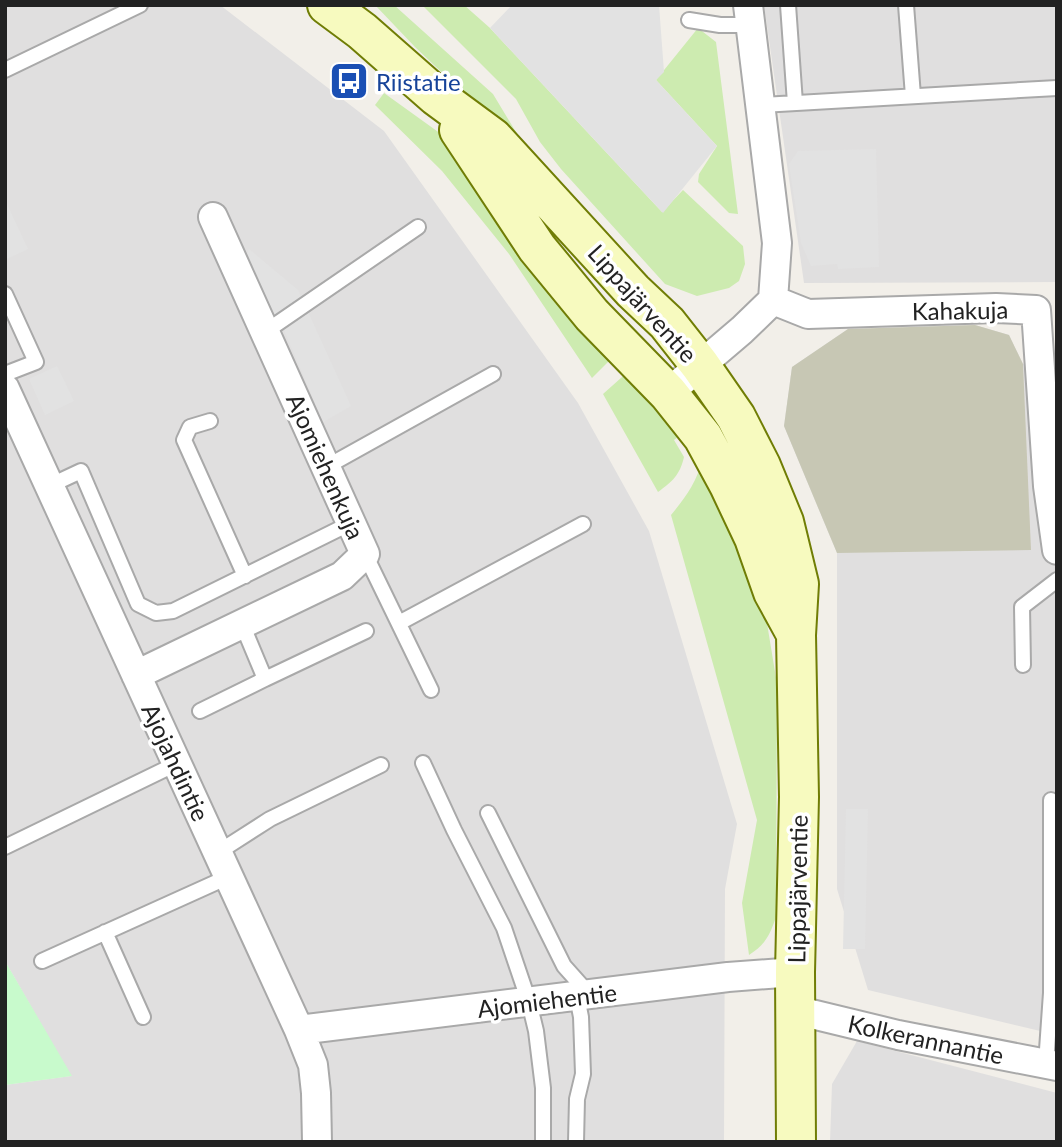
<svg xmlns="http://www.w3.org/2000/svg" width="1062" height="1147" font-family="Lato,sans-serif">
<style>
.residential{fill:#e0dfdf}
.construction{fill:#c7c7b4}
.grass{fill:#cdebb0}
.park{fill:#c8facc}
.parking{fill:#e2e2e2}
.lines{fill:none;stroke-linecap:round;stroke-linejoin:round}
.lane-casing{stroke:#a9a9a9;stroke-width:18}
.street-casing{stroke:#a9a9a9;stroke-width:32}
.secondary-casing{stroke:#707d05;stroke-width:42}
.lane{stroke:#fff;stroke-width:14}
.street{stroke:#fff;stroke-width:28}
.secondary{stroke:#f7fabf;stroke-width:38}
.labels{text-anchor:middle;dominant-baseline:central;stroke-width:7;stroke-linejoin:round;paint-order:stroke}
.transit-label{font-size:24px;fill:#164399;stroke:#fff;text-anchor:start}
.street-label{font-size:24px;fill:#222;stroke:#fff}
</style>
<rect width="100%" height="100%" fill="#f2efe9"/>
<!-- residential -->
<path class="residential" d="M 5,5 L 220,5 L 384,131 L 578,403 L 649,531 L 737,824 L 725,889 L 724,1142 L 5,1142 L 5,1085 L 71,1076 L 5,961 Z
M 764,5 L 1057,5 L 1057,282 L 804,283 Z
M 975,325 L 1009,335 L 1023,364 L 1057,349 L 1057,1035 L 868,990 L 837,889 L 837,553 L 784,426 L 792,367 L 848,329 Z
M 857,1041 L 1057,1093 L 1057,1142 L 830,1142 L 832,1084 Z"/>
<!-- construction -->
<path class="construction" d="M 975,325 L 1009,335 L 1023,364 L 1031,550 L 837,553 L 784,426 L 792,367 L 848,329 Z"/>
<!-- grass -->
<path class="grass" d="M 375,5 L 394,5 L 493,94 L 531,157 L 415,47 Z
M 422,5 L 464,5 L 490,28 L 662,212 L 683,190 L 743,246 L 745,264 L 739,281 L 729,288 L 697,296 L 665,284 L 561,169 L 540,142 L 516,99 Z
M 698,28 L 716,42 L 738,214 L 729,213 L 698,182 L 699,174 L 717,146 L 656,80 Z
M 384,93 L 448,139 L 616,354 L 592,378 L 509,254 L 442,171 L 375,105 Z
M 631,369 L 684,432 L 674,440 L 684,457 C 680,475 672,482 658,492 L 603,394 Z
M 702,460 L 763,599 L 777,684 L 776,917 C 770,935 765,945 749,955 L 742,903 L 757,820 L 671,515 C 685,498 697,482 702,460 Z"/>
<!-- park -->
<path class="park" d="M 5,961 L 65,1064 L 72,1076 L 5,1085 Z"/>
<!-- parking -->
<path class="parking" d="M 512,5 L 659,5 L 664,72 L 656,80 L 717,146 L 663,213 L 490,28 Z
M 876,149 L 879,267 L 838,269 L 837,264 L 811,266 L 801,243 L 789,164 L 798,151 Z
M 5,200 L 28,249 L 5,260 Z
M 249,249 L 298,290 L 351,406 L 323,422 L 284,330 L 234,287 Z
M 57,366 L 74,401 L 45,415 L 29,379 Z
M 846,809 L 868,809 L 865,949 L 843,949 Z"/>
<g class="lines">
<!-- lane casing -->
<g class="lane-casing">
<path id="lane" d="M 788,5 L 795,103
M 906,5 L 913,96
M 689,20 L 720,25 L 751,25
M 5,70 L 140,5
M 761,105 L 1057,88
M 265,332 L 418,227
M 5,374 L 36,362 L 5,294
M 210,421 L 190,427 L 184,440 L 245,576
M 326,467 L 493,374
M 49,486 L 81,471 L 138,604 L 156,613 L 173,611 L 351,523
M 365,554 L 431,690
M 399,623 L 583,524
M 242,624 L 265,679 L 366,631
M 1023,665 L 1022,607 L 1057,580
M 200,711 L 265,679
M 423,763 L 454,830 L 504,928 L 529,1002 L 536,1031 L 543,1088 L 543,1142
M 1051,800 L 1051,993 L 1057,994
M 488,813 L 564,966 L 589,994
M 5,847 L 176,764
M 217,853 L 270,819 L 381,765
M 105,932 L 143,1017
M 42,961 L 228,877
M 1046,1064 L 1051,993
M 576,1142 L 577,1099 L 583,1074 L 581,1017 L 577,997"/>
</g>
<!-- street casing -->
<g class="street-casing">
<path id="street" d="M 773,300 L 808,314 L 996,308 L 1036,310 L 1048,486 L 1057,550
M 5,389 L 299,1030 L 313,1065 L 316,1093 L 317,1142
M 668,393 L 742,330 L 773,300 L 777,243 L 748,5
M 136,675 L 342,576 L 365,554 L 213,217
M 795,1010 L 898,1035 L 1057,1066
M 299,1030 L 728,977 L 795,972"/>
</g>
<!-- secondary casing -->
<g class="secondary-casing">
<path id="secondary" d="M 327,5 L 362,31 L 436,96 L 493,138 L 633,291 L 667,323 L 700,365 L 736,417 L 761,466 L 784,522 L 799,584 L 796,635 L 799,797 L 795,972 L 796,1142
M 459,130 L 537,248 L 592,315 L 668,393 L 703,437 L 729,485 L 754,538 L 773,592 L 796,634"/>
</g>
<!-- lane -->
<use href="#lane" class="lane"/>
<!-- street -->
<use href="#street" class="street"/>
<!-- secondary -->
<use href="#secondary" class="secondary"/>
</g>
<!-- icons -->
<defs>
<g id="bus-square" transform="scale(2.0125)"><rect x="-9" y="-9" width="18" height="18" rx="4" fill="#1a4fb4" stroke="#fff"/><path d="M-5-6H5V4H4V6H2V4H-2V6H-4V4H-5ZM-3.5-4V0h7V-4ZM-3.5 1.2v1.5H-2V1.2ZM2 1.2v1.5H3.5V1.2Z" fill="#fff"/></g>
</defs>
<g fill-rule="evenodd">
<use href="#bus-square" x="349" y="81"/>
</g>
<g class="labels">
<!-- transit labels -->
<g class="transit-label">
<text x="376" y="81">Riistatie</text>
</g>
<!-- street labels -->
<g class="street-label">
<text transform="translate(643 303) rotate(48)">Lippajärventie</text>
<text transform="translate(960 310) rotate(-1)">Kahakuja</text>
<text transform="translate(326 466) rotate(66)">Ajomiehenkuja</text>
<text transform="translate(176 762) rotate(65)">Ajojahdintie</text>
<text transform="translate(797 889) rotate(-89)">Lippajärventie</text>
<text transform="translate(547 1000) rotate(-7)">Ajomiehentie</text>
<text transform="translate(926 1039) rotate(12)">Kolkerannantie</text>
</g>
</g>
<!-- border -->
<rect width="1062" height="1147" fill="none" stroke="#222222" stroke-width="14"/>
</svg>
